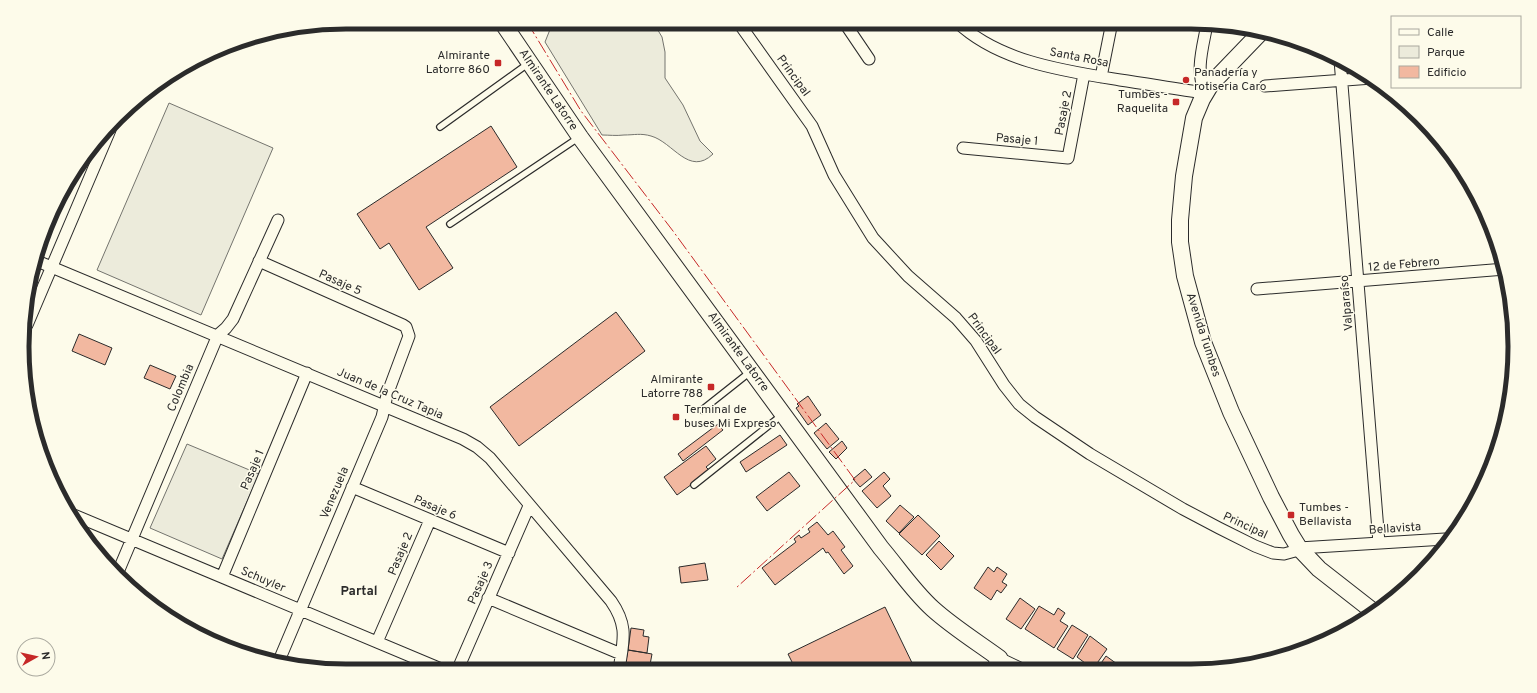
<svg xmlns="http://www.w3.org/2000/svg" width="1537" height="693" font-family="Overpass,sans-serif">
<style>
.green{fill:#ecebdb;stroke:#74746e}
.building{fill:#f2b8a0;stroke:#2b2b2b}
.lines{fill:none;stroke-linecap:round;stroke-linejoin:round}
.lane-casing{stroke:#2b2b2b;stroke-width:8}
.street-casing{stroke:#2b2b2b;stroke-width:13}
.secondary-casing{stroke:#2b2b2b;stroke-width:18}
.lane{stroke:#fdfbea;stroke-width:5.5}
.street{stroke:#fdfbea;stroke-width:11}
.secondary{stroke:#fdfbea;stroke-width:16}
.power{stroke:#c62828;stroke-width:1;stroke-dasharray:14 3 2 3;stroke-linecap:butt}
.poi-dot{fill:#c62828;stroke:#fdfbea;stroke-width:1.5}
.labels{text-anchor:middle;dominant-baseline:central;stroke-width:3;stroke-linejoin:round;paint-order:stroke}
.poi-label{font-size:12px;fill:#2b2b2b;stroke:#fdfbea;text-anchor:end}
.street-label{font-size:12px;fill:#2b2b2b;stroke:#fdfbea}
.neighbourhood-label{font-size:13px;font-weight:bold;fill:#2b2b2b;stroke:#fdfbea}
.rim{fill:none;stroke:#2b2b2b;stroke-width:5}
</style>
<rect width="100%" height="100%" fill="#fdfbea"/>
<!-- green -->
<path class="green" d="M 553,22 L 653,22 L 662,37 L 665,52 L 665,78 L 683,105 L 700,141 L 713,154 C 689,177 673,142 651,136 C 641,133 634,135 624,135 C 616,136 609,135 602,135 L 545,42 Z
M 169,103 L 273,148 L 201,315 L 97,270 Z
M 187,444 L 259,474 L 222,559 L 150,528 Z"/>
<!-- building -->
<path class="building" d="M 491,126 L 517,167 L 426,227 L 453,268 L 419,290 L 389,243 L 380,249 L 357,214 Z
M 616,312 L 645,351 L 519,446 L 490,407 Z
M 79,334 L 112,348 L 105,365 L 72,351 Z
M 150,365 L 176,376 L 170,389 L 144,378 Z
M 808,396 L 821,415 L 808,425 L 796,408 L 799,406 L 797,404 Z
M 826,423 L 839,439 L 827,449 L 814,433 Z
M 718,424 L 723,430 L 683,461 L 678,454 Z
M 780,435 L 787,445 L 746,472 L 740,462 Z
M 842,441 L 847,448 L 836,459 L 829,452 Z
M 706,446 L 716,459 L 706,467 L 710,471 L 677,495 L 664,477 Z
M 865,469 L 872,477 L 860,487 L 853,479 Z
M 789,472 L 800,486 L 767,511 L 756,497 Z
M 884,472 L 890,479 L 883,486 L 891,496 L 877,508 L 862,491 Z
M 900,505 L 914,517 L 899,533 L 886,521 Z
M 918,515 L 940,536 L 922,555 L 899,534 Z
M 817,522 L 828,535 L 833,531 L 845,547 L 841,550 L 853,566 L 844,574 L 828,552 L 826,553 L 823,548 L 775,585 L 762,568 L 796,542 L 794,539 L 799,535 L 801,538 L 810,532 L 808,529 Z
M 939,541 L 954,556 L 941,570 L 926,555 Z
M 705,563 L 708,580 L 681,583 L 679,567 Z
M 988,567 L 994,572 L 997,567 L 1007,574 L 1002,582 L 1007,585 L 1001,593 L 997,590 L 991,600 L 974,588 Z
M 1020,598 L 1035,609 L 1021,629 L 1006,619 Z
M 1039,606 L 1054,615 L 1058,608 L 1065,613 L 1060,621 L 1068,626 L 1054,648 L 1025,629 Z
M 885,607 L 915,669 L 796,670 L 788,654 Z
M 1072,625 L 1088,635 L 1073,659 L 1057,649 Z
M 631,628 L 644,630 L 643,636 L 649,637 L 647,653 L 628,650 Z
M 1090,636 L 1107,649 L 1093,669 L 1077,657 Z
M 628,650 L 652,654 L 649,670 L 625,666 Z
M 1106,656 L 1124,669 L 1097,669 Z
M 628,667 L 646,670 L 627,670 Z"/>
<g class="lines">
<!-- lane casing -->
<g class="lane-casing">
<path id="lane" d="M 440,127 L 529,63
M 450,224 L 578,138
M 702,410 L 750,372
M 694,485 L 782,415"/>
</g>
<!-- street casing -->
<g class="street-casing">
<path id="street" d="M 738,22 L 812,126 L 834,175 L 873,238 L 908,276 L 956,318 L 976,341 L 1004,385 L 1019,404 L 1035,417 L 1090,454 L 1183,509 L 1219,528 L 1255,546 L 1273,553 L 1284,554 L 1295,551 L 1299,548 L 1445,539
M 844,22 L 869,59
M 957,22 C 999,62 1065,71 1120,80 C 1148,84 1176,89 1205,93
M 1340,60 L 1379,543
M 1101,77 L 1112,22
M 1265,86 L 1372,78
M 1205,93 C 1195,70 1203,47 1207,24
M 963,148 L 1068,158 L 1084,74
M 37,261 L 463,439 L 477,447 L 490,458 L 611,601 C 629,627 623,641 619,670
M 259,261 L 403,325 L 406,327 L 409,336 L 387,395 L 382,417 L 278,663
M 1257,289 L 1505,269
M 27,325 L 110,130
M 352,487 L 509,553
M 69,513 L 446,671
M 118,572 L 218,335 L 226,328 L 233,319 L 278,220
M 222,577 L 307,373
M 488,598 L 621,654
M 377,642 L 430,520
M 999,658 L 1022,669
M 457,671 L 529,506"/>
</g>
<!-- secondary casing -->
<g class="secondary-casing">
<path id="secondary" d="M 502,22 L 580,137 L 881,548 C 898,568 913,591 933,609 C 953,627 977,642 999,658 L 995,669
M 1262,31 L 1211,84 L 1202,99 L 1194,118 L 1184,176 L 1180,220 L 1180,242 L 1185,276 L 1203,342 L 1231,412 L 1271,497 L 1291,535 L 1299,548 L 1319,569 L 1374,612"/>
</g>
<!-- lane -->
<use href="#lane" class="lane"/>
<!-- street -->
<use href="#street" class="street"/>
<!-- secondary -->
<use href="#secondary" class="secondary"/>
<!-- power -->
<path class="power" d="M 527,22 L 581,111 L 673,231 L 855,480 L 736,588"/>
</g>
<!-- markers -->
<g class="poi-dot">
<rect x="494" y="59" width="8" height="8" rx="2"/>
<circle cx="1186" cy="80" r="4"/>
<rect x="1172" y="98" width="8" height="8" rx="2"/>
<rect x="707" y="383" width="8" height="8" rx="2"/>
<rect x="672" y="413" width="8" height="8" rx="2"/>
<rect x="1287" y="511" width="8" height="8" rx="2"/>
</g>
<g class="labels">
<!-- poi labels -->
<g class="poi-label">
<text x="490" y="56">Almirante<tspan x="490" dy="14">Latorre 860</tspan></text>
<text x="1194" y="73" text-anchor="start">Panadería y<tspan x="1194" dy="14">rotiseria Caro</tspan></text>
<text x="1168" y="95">Tumbes -<tspan x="1168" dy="14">Raquelita</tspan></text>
<text x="703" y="380">Almirante<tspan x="703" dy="14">Latorre 788</tspan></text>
<text x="684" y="410" text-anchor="start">Terminal de<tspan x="684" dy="14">buses Mi Expreso</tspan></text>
<text x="1299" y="508" text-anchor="start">Tumbes -<tspan x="1299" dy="14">Bellavista</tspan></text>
</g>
<!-- street labels -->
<g class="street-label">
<text transform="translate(1079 58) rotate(11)">Santa Rosa</text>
<text transform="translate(793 76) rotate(54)">Principal</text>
<text transform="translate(548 90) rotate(56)">Almirante Latorre</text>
<text transform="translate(1064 113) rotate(-79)">Pasaje 2</text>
<text transform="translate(1017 140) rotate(5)">Pasaje 1</text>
<text transform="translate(1404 265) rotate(-5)">12 de Febrero</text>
<text transform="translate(340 283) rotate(24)">Pasaje 5</text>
<text transform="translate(1347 303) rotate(-95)">Valparaíso</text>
<text transform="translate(984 334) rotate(54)">Principal</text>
<text transform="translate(1203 335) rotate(72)">Avenida Tumbes</text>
<text transform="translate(738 352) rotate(54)">Almirante Latorre</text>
<text transform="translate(181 388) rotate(-67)">Colombia</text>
<text transform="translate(390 394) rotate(23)">Juan de la Cruz Tapia</text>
<text transform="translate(253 470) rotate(-67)">Pasaje 1</text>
<text transform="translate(335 493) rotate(-67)">Venezuela</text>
<text transform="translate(435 508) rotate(23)">Pasaje 6</text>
<text transform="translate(1245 526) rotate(25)">Principal</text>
<text transform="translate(1395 529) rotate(-4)">Bellavista</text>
<text transform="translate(401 554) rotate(-67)">Pasaje 2</text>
<text transform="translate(263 580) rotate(23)">Schuyler</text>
<text transform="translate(481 583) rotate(-66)">Pasaje 3</text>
</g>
<!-- neighbourhood labels -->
<g class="neighbourhood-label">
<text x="359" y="592">Partal</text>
</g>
</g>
<!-- crop -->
<path d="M0 0H1537V693H0ZM346 29H1191A317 317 0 0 1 1508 346V347A317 317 0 0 1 1191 664H346A317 317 0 0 1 29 347V346A317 317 0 0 1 346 29Z" fill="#fdfbea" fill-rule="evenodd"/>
<path class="rim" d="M346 29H1191A317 317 0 0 1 1508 346V347A317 317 0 0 1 1191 664H346A317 317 0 0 1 29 347V346A317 317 0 0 1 346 29Z"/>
<!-- legend -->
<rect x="1391" y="16" width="130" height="72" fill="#fdfbea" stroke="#a9a89e"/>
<rect x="1399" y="29" width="20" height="6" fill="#fdfbea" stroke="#a9a89e"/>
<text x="1427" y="36" font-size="12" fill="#2b2b2b">Calle</text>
<rect x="1399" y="46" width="20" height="12" fill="#ecebdb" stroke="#a9a89e"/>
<text x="1427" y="56" font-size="12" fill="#2b2b2b">Parque</text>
<rect x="1399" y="66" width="20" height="12" fill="#f2b8a0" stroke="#a9a89e"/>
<text x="1427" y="76" font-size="12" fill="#2b2b2b">Edificio</text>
<!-- north arrow -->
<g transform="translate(36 657) rotate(82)"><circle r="19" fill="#fdfbea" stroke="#a9a89e"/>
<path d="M0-3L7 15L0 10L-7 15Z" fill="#c62828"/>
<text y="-6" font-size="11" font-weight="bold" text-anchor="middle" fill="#2b2b2b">N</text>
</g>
</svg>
